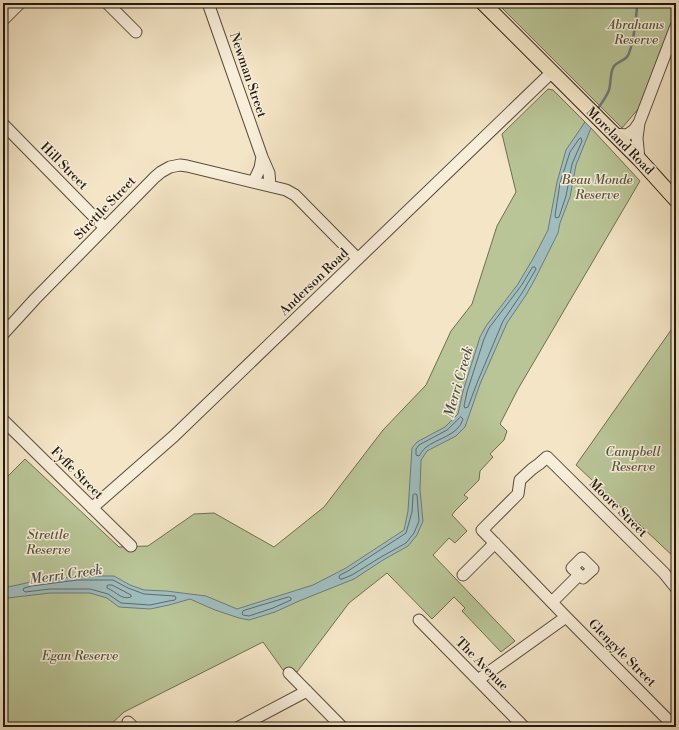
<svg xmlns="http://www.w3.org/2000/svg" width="679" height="730" font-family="'Libre Bodoni',serif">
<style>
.green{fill:#b9c597;stroke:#6d6f52}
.water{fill:#9fbdbe;stroke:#6d7b78}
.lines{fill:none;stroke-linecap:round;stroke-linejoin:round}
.shore{stroke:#606b66;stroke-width:1}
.stream{stroke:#6d7b78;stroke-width:2.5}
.minor-casing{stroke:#564c3c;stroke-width:13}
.major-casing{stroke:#21190e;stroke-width:16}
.minor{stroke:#f8eeda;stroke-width:11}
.major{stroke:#f4e5c6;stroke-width:14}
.labels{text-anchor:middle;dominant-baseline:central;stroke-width:3;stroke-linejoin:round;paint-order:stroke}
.park-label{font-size:13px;font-style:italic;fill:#56553e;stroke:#f8eeda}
.street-label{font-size:13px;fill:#21190e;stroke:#f8eeda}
.water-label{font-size:14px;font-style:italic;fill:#4d524c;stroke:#f8eeda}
</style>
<rect width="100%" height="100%" fill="#f4e5c6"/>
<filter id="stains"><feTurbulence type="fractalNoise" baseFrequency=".005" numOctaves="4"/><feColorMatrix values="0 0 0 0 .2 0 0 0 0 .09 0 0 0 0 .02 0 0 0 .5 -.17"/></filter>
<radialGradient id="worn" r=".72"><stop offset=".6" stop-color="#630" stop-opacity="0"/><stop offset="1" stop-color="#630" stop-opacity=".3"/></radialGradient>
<!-- green -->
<path class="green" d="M 497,3 L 676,3 L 676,13 L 639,108 L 622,128 Z
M 548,89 L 553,90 L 591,128 L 640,181 L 518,389 L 500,424 L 507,431 L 504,440 L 490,454 L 493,457 L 480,471 L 479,480 L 464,495 L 468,498 L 455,511 L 452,515 L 467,531 L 455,543 L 449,538 L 433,555 L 515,641 L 501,652 L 462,611 L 465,608 L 454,597 L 432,619 L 387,573 L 349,603 L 297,672 L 283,670 L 263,642 L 124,712 L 108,727 L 3,727 L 3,481 L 25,459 L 119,547 L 148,546 L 194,514 L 214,513 L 274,547 L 324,507 L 383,430 L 426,385 L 451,331 L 472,304 L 497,226 L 516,192 L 502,134 Z
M 676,323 L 676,559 L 576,465 Z"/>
<!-- water -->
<path class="water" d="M 585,122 L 591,128 L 576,165 L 570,197 L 560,223 L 558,233 L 535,279 L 526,295 L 507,323 L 480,384 L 465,427 L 456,436 L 427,451 L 421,460 L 420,490 L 423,521 L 417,535 L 408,546 L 383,560 L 354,579 L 299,601 L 275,612 L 249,620 L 239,618 L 215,610 L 190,599 L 169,605 L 150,609 L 119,607 L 107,598 L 90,593 L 50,593 L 8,598 L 3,601 L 3,590 L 8,587 L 31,582 L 78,576 L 114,576 L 130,585 L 144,590 L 166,591 L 206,596 L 237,609 L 313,585 L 346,568 L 404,530 L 408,511 L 412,448 L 417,442 L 445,427 L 458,414 L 463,391 L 480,337 L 486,326 L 518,284 L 534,257 L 548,230 L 557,182 L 566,150 Z"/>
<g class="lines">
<!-- shore -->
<path class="shore" d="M 581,138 L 582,141 L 572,164 L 566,196 L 559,217 L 556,218 L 555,216 L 560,183 L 570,152 L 579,139 Z
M 533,267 L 535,267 L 536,269 L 522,293 L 503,321 L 477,383 L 468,407 L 465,408 L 464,406 L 467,392 L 484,339 L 489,328 L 521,286 Z
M 461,417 L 463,419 C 458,436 437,438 425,448 C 423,450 421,453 419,456 L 416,455 L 416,449 L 419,445 L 447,430 Z
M 414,494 L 416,494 L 417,495 L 419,521 L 414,533 L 406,543 L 381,557 L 352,575 L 342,579 L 340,579 L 339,577 L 340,575 L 348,571 L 406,533 L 412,512 L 413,495 Z
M 78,580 L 113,580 L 128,588 L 144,594 L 175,596 L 176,598 L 175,600 L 169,601 L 150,605 L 121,603 L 108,594 L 90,589 L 50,589 L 25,592 L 23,590 L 24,588 L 32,586 Z
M 109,585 L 112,585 L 131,595 L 131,597 C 121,600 117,592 107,588 L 107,586 Z
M 289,597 L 291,598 L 291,600 L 273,608 L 249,616 L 243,615 L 242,614 L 243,611 Z"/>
<!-- stream -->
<path class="stream" d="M 596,111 C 601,104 606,98 609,90 C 611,84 610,71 614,66 C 617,62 623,61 627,57 C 633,49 637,14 637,3"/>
<!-- minor casing -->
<g class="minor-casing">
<path id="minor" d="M 107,3 L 136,32
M 208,3 L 262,157 L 269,173 L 270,186
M 3,20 L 20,3
M 3,124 L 105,228
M 613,134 L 627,135 L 634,130 L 639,123
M 639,159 L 637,138 L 639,123 L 676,26
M 254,181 L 260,168 L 262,157
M 3,334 L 35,299 L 155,177 L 161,172 L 170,167 L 180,165 L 187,166 L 286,190 L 295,195 L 358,259
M 3,420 L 131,546
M 92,508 L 174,436 L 552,72
M 582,558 L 593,569 L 583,578 L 572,568 Z
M 463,575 L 495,543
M 552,602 L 579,575
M 419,620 L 524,727
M 289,673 L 342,727
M 478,680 L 566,617
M 128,722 L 133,727
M 239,727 L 307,691
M 675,727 L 566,617 L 482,530 L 518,494 L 520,480 L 532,469 L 539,464 L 547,457 L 664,573 L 676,588"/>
</g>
<!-- major casing -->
<g class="major-casing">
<path id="major" d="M 483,3 L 639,159 L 676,200"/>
</g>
<!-- minor -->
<use href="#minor" class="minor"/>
<!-- major -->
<use href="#major" class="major"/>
</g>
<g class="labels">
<!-- park labels -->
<g class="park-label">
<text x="636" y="25">Abrahams<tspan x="636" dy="15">Reserve</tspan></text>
<text x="597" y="180">Beau Monde<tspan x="597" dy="15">Reserve</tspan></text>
<text x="633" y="452">Campbell<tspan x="633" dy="15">Reserve</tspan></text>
<text x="48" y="535">Strettle<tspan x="48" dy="15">Reserve</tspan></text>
<text x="80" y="656">Egan Reserve</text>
</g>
<!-- street labels -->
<g class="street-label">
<text transform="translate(248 75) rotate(71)">Newman Street</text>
<text transform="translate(620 141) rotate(45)">Moreland Road</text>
<text transform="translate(64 166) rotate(45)">Hill Street</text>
<text transform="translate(105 208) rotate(-46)">Strettle Street</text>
<text transform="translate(314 282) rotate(-44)">Anderson Road</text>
<text transform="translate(77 473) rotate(45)">Fyffe Street</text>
<text transform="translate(618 508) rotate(45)">Moore Street</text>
<text transform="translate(622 653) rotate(45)">Glengyle Street</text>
<text transform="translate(482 664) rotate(45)">The Avenue</text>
</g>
<!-- water labels -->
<g class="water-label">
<text transform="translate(459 382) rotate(-74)">Merri Creek</text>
<text transform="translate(66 575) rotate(-8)">Merri Creek</text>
</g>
</g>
<!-- margin -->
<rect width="679" height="730" fill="none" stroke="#f4e5c6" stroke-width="16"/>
<rect x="4" y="4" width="671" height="722" fill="none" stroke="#21190e" stroke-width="2"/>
<rect x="8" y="8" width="663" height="714" fill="none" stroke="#21190e"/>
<rect width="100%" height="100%" filter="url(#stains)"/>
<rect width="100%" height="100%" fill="url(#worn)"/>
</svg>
